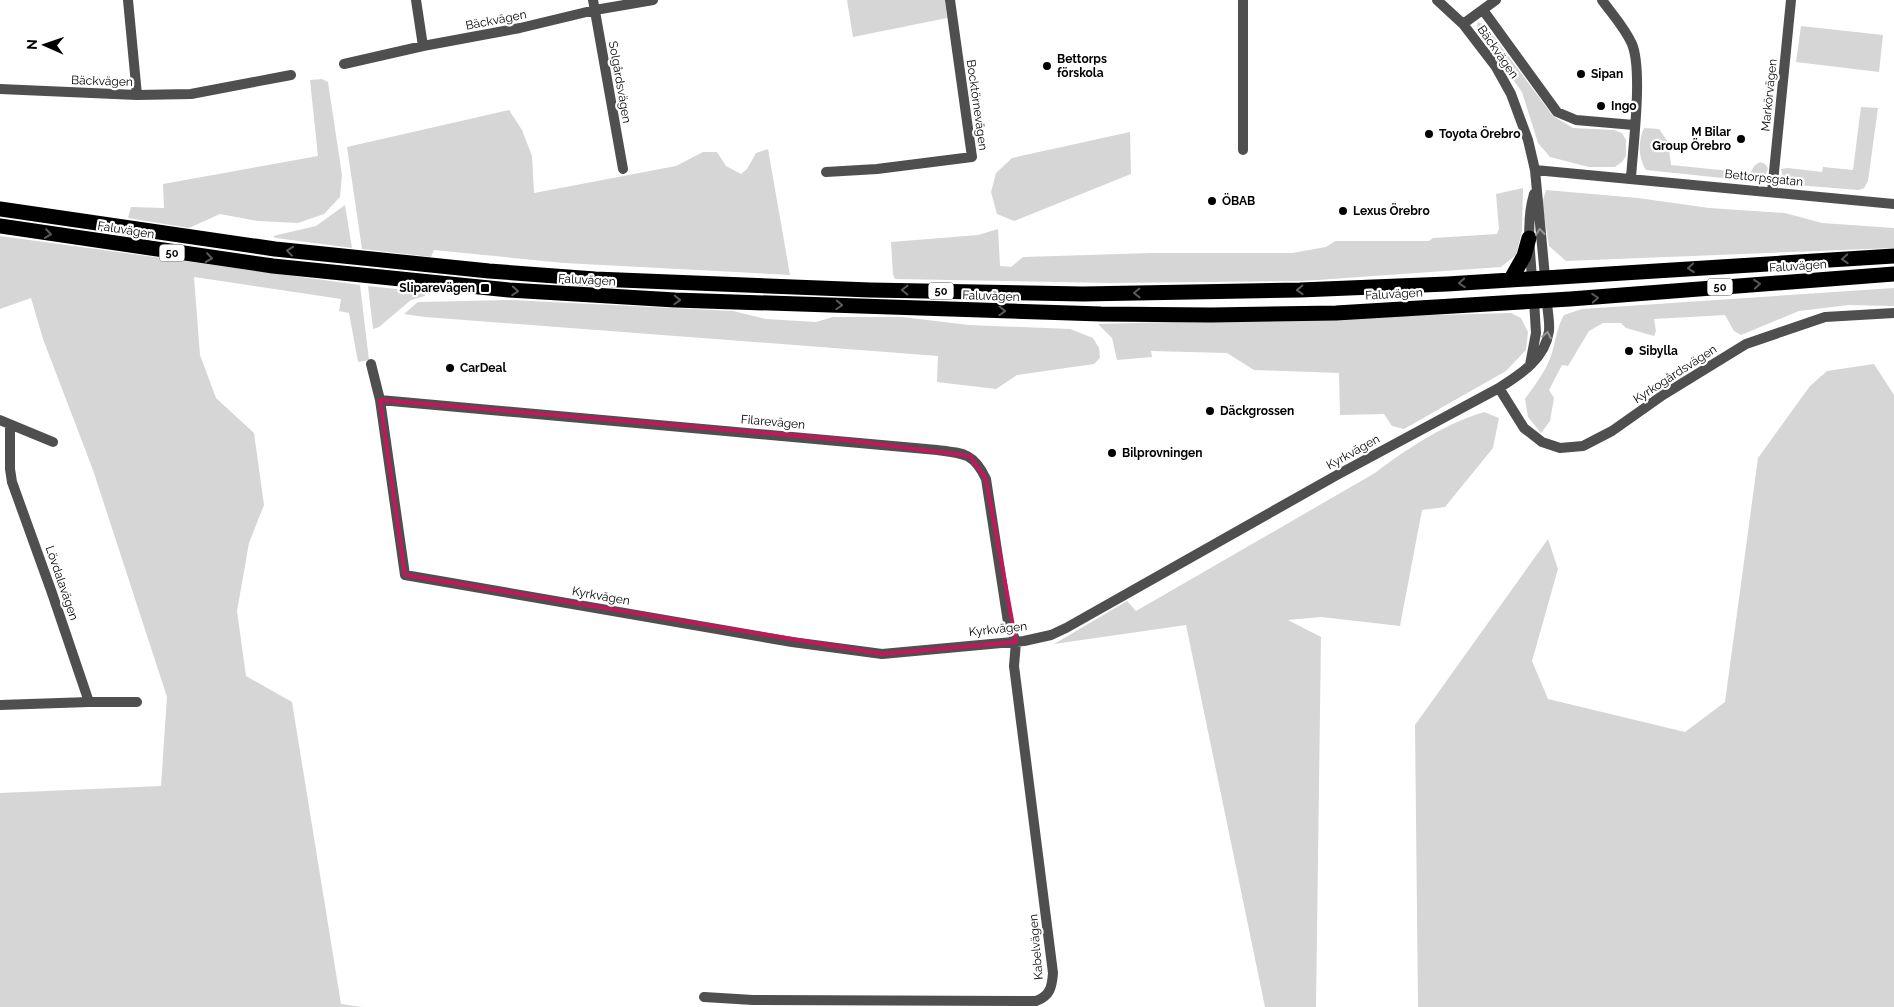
<svg xmlns="http://www.w3.org/2000/svg" width="1894" height="1007" font-family="Raleway,sans-serif">
<style>
.green{fill:#d6d6d6}
.lines{fill:none;stroke-linecap:round;stroke-linejoin:round}
.street{stroke:#4f4f4f;stroke-width:10}
.highway{stroke:#000;stroke-width:15}
.oneway{stroke:#959595}
.oneway2{stroke:#595959}
.marked{fill:none;stroke:#c2185b;stroke-width:4;stroke-linejoin:round}
.poi-dot{fill:#000;stroke:#fff;stroke-width:2}
.labels{text-anchor:middle;dominant-baseline:central;stroke-width:4.5;stroke-linejoin:round;paint-order:stroke}
.shield{fill:#fff;stroke:#4c4c4c;stroke-width:1}
.shield-label{font-size:11px;font-weight:bold;fill:#000}
.street-label{font-size:12px;fill:#000;stroke:#fff}
.poi-label{font-size:12px;font-weight:bold;fill:#000;stroke:#fff;text-anchor:start}
</style>
<rect width="100%" height="100%" fill="#fff"/>
<!-- green -->
<path class="green" d="M 847,0 L 945,0 L 947,18 L 853,37 Z
M 1478,22 L 1485,25 L 1553,116 L 1573,128 L 1614,130 L 1622,133 L 1626,140 L 1626,156 L 1622,162 L 1615,167 L 1589,167 L 1550,157 L 1538,143 L 1522,92 L 1479,32 L 1477,26 Z
M 1801,26 L 1883,35 L 1879,72 L 1796,62 Z
M 322,79 L 328,82 L 342,175 L 340,197 L 324,214 L 298,223 L 258,221 L 220,214 L 189,228 L 128,218 L 131,207 L 164,208 L 163,184 L 318,156 L 310,80 Z
M 1861,107 L 1878,108 L 1868,181 L 1864,188 L 1859,190 L 1796,185 L 1784,180 L 1781,169 L 1788,168 L 1822,172 L 1823,167 L 1853,170 Z
M 509,110 L 522,130 L 532,156 L 534,193 L 676,166 L 703,152 L 717,152 L 726,166 L 741,174 L 747,169 L 756,153 L 768,149 L 790,275 L 564,263 L 434,250 L 431,257 L 362,249 L 347,147 Z
M 1644,128 L 1659,129 L 1668,142 L 1671,165 L 1750,173 L 1755,165 L 1760,162 L 1765,164 L 1768,168 L 1765,177 L 1760,180 L 1751,181 L 1646,170 C 1638,158 1638,141 1644,128 Z
M 1130,132 L 1131,174 L 1014,221 L 997,214 L 991,192 L 996,173 L 1012,158 Z
M 1523,188 L 1522,231 L 1516,255 L 1501,267 L 1303,281 L 1111,283 L 895,279 L 893,274 L 891,242 L 978,235 L 998,229 L 1000,266 L 1011,267 L 1023,257 L 1151,253 L 1292,253 L 1326,247 L 1335,241 L 1429,241 L 1433,238 L 1497,234 L 1499,229 L 1496,194 Z
M 1546,190 L 1638,198 L 1709,208 L 1785,213 L 1822,223 L 1894,228 L 1894,248 L 1566,261 L 1549,246 L 1542,203 Z
M 345,205 L 352,248 L 276,238 L 273,236 L 316,226 Z
M 0,236 L 360,285 L 369,360 L 358,362 L 349,313 L 339,311 L 341,299 L 194,277 L 200,355 L 216,398 L 254,433 L 264,505 L 249,543 L 237,611 L 246,676 L 292,702 L 341,1004 L 362,1007 L 0,1007 L 0,793 L 161,786 L 167,697 L 93,470 L 43,339 L 31,298 L 0,309 Z
M 368,286 L 425,292 L 425,296 L 411,300 L 379,327 L 373,329 Z
M 1894,288 L 1894,306 L 1849,305 L 1799,311 L 1741,335 L 1734,331 L 1725,315 L 1654,319 L 1656,331 L 1654,336 L 1626,328 L 1621,323 L 1603,323 L 1589,331 L 1568,366 L 1562,365 L 1549,390 L 1554,398 L 1550,421 L 1541,433 L 1528,417 L 1525,399 C 1534,386 1546,371 1551,356 C 1556,341 1556,329 1564,315 L 1582,309 Z
M 511,300 L 733,311 L 766,319 L 816,322 L 833,317 L 902,317 L 969,325 L 1070,329 L 1093,338 L 1099,348 L 1100,358 L 1094,364 L 1017,375 L 996,389 L 937,382 L 938,356 L 425,317 L 404,314 L 418,302 Z
M 1511,313 L 1521,318 L 1528,332 L 1526,350 L 1506,371 L 1404,429 L 1392,426 L 1384,414 L 1340,415 L 1339,373 L 1254,370 L 1227,353 L 1151,351 L 1152,357 L 1117,360 L 1112,338 L 1098,324 Z
M 1874,364 L 1894,395 L 1894,1007 L 1418,1007 L 1415,725 L 1548,539 L 1558,569 L 1532,661 L 1548,699 L 1685,732 L 1725,702 L 1758,458 L 1810,386 L 1827,371 Z
M 1484,412 L 1499,418 L 1493,448 L 1445,507 L 1422,510 L 1400,626 L 1321,617 L 1288,620 L 1321,637 L 1316,1007 L 1265,1007 L 1186,625 L 1054,644 L 1127,601 L 1136,611 L 1375,473 C 1408,448 1444,424 1484,412 Z"/>
<g class="lines">
<!-- street -->
<path class="street" d="M 128,0 L 137,95
M 416,0 L 423,46
M 593,0 L 623,169
M 1243,0 L 1243,150
M 1437,0 L 1463,24 L 1496,67 L 1511,94 L 1528,140 L 1535,170 L 1545,277
M 1602,0 C 1612,14 1625,28 1632,44 C 1643,71 1633,146 1631,178
M 1483,10 L 1557,112 L 1576,120 L 1634,125
M 1463,24 L 1496,0
M 344,64 L 423,46 L 520,28 L 595,10 L 653,0
M 0,89 L 137,95 L 191,94 L 291,75
M 1535,170 L 1894,204
M 826,172 L 877,169 L 972,157 L 950,0
M 1772,192 L 1791,0
M 1532,278 C 1530,250 1526,221 1534,194
M 371,364 L 380,400 L 405,575 L 792,642 L 882,654 L 1024,641 L 1051,635 L 1066,628 L 1337,475 L 1499,388 C 1521,374 1545,359 1549,331 C 1550,321 1547,310 1547,300
M 1530,365 L 1536,333 L 1534,300
M 1499,388 L 1524,428 L 1542,442 L 1560,448 L 1583,446 L 1612,431 L 1663,395 L 1746,344 L 1825,317 L 1894,313
M 380,400 L 937,450 C 963,453 974,453 986,479 L 1008,622 L 1016,642 L 1014,666 L 1053,973 C 1052,987 1050,996 1036,1001 L 753,1000 L 704,997
M 0,420 L 53,442
M 10,425 L 10,469 L 12,482 L 52,593 L 89,702 L 137,702
M 0,705 L 89,702"/>
<!-- highway -->
<path class="highway" d="M 0,209 L 275,249 L 489,271 L 595,279 L 870,290 L 1083,294 L 1300,290 L 1447,284 L 1894,256
M 0,226 L 273,266 L 509,290 L 675,300 L 1101,314 L 1211,315 L 1336,313 L 1570,299 L 1894,274
M 1511,279 L 1524,256 L 1529,238"/>
</g>
<!-- one-way arrows -->
<defs><path id="oneway-chevron" d="M-2-3.5L2.5 0L-2 3.5" fill="none" stroke-width="1.6" stroke-linecap="round" stroke-linejoin="round" transform="scale(1.25)"/></defs>
<g class="oneway">
<use href="#oneway-chevron" transform="translate(1540 232) rotate(-96)"/>
<use href="#oneway-chevron" transform="translate(1547 335) rotate(-80)"/>
</g>
<g class="oneway2">
<use href="#oneway-chevron" transform="translate(48 234) rotate(9)"/>
<use href="#oneway-chevron" transform="translate(290 251) rotate(-173)"/>
<use href="#oneway-chevron" transform="translate(209 258) rotate(8)"/>
<use href="#oneway-chevron" transform="translate(1845 259) rotate(177)"/>
<use href="#oneway-chevron" transform="translate(1691 268) rotate(176)"/>
<use href="#oneway-chevron" transform="translate(1462 283) rotate(176)"/>
<use href="#oneway-chevron" transform="translate(1757 284) rotate(-5)"/>
<use href="#oneway-chevron" transform="translate(905 290) rotate(-179)"/>
<use href="#oneway-chevron" transform="translate(1300 290) rotate(178)"/>
<use href="#oneway-chevron" transform="translate(515 291) rotate(4)"/>
<use href="#oneway-chevron" transform="translate(1137 293) rotate(179)"/>
<use href="#oneway-chevron" transform="translate(1595 298) rotate(-4)"/>
<use href="#oneway-chevron" transform="translate(677 300) rotate(2)"/>
<use href="#oneway-chevron" transform="translate(839 305) rotate(2)"/>
<use href="#oneway-chevron" transform="translate(1002 311) rotate(2)"/>
</g>
<!-- marked area -->
<path class="marked" d="M 380,400 L 845,440 L 970,456 L 986,479 L 1016,642 L 882,654 L 405,575 Z"/>
<!-- markers -->
<g class="poi-dot">
<circle cx="1047" cy="66" r="5"/>
<circle cx="1581" cy="74" r="5"/>
<circle cx="1601" cy="106" r="5"/>
<circle cx="1429" cy="134" r="5"/>
<circle cx="1741" cy="139" r="5"/>
<circle cx="1212" cy="201" r="5"/>
<circle cx="1343" cy="211" r="5"/>
<rect x="480" y="283" width="10" height="10" rx="2.5"/>
<circle cx="1629" cy="351" r="5"/>
<circle cx="450" cy="368" r="5"/>
<circle cx="1210" cy="411" r="5"/>
<circle cx="1112" cy="453" r="5"/>
</g>
<g class="labels">
<!-- shield labels -->
<g class="shield">
<rect x="159.5" y="244.5" width="25" height="17" rx="4"/>
<rect x="1707.5" y="278.5" width="25" height="17" rx="4"/>
<rect x="928.5" y="282.5" width="25" height="17" rx="4"/>
</g>
<g class="shield-label">
<text x="172" y="253">50</text>
<text x="1720" y="287">50</text>
<text x="941" y="291">50</text>
</g>
<!-- street labels -->
<g class="street-label">
<text transform="translate(496 20) rotate(-11)">Bäckvägen</text>
<text transform="translate(1498 52) rotate(55)">Bäckvägen</text>
<text transform="translate(102 81) rotate(2)">Bäckvägen</text>
<text transform="translate(620 82) rotate(80)">Solgårdsvägen</text>
<text transform="translate(1769 95) rotate(-84)">Markörvägen</text>
<text transform="translate(977 105) rotate(82)">Bocktörnevägen</text>
<text transform="translate(1764 178) rotate(6)">Bettorpsgatan</text>
<text transform="translate(126 230) rotate(9)">Faluvägen</text>
<text transform="translate(1798 266) rotate(-4)">Faluvägen</text>
<text transform="translate(587 280) rotate(3)">Faluvägen</text>
<text transform="translate(1394 294) rotate(-3)">Faluvägen</text>
<text transform="translate(991 296) rotate(2)">Faluvägen</text>
<text transform="translate(1675 374) rotate(-33)">Kyrkogårdsvägen</text>
<text transform="translate(773 422) rotate(5)">Filarevägen</text>
<text transform="translate(1353 452) rotate(-29)">Kyrkvägen</text>
<text transform="translate(62 583) rotate(71)">Lövdalavägen</text>
<text transform="translate(601 596) rotate(10)">Kyrkvägen</text>
<text transform="translate(998 629) rotate(-6)">Kyrkvägen</text>
<text transform="translate(1036 947) rotate(-95)">Kabelvägen</text>
</g>
<!-- poi labels -->
<g class="poi-label">
<text x="1057" y="59">Bettorps<tspan x="1057" dy="14">förskola</tspan></text>
<text x="1591" y="74">Sipan</text>
<text x="1611" y="106">Ingo</text>
<text x="1731" y="132" text-anchor="end">M Bilar<tspan x="1731" dy="14">Group Örebro</tspan></text>
<text x="1439" y="134">Toyota Örebro</text>
<text x="1222" y="201">ÖBAB</text>
<text x="1353" y="211">Lexus Örebro</text>
<text x="475" y="288" text-anchor="end">Sliparevägen</text>
<text x="1639" y="351">Sibylla</text>
<text x="460" y="368">CarDeal</text>
<text x="1220" y="411">Däckgrossen</text>
<text x="1122" y="453">Bilprovningen</text>
</g>
</g>
<!-- north arrow -->
<g transform="translate(45 45) rotate(272)" stroke="#ffffff" stroke-width="4" paint-order="stroke">
<path d="M0-4L9 19L0 12L-9 19Z" fill="#000000"/>
<text y="-8" font-size="14" font-weight="bold" text-anchor="middle" fill="#000000">N</text>
</g>
</svg>
